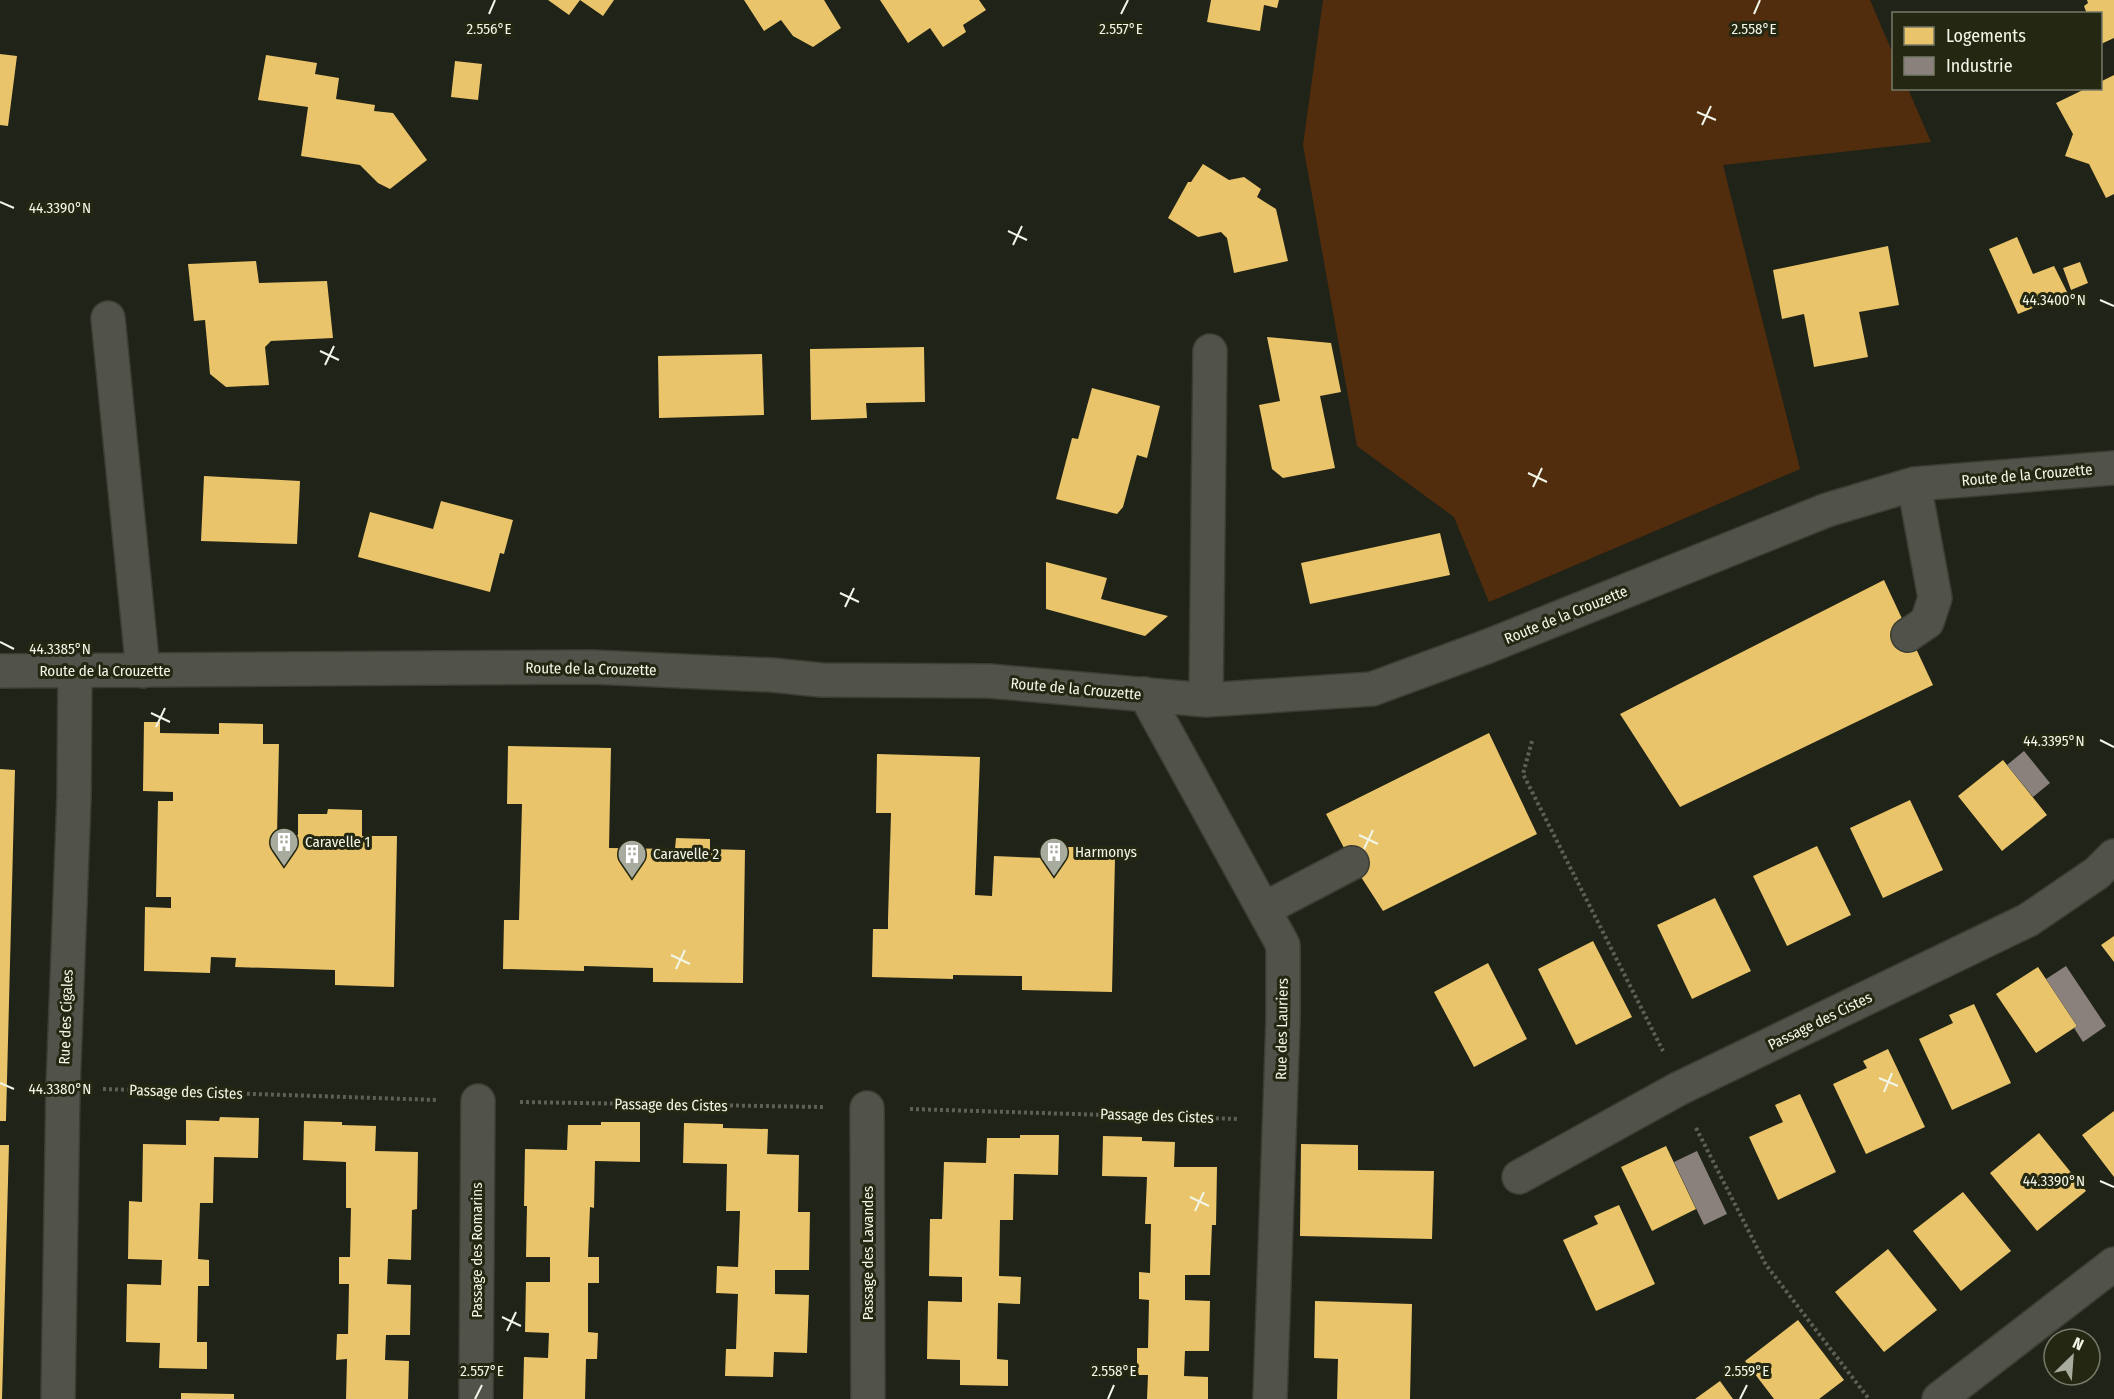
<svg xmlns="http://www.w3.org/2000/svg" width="2114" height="1399" font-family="'Fira Sans Condensed',sans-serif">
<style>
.green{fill:#512d0e}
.homes{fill:#e9c46a}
.industry{fill:#8a817c}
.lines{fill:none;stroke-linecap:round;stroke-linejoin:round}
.minor-casing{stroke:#3c3e35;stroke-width:36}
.path{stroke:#5e6057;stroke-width:4;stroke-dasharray:3 3;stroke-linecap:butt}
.minor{stroke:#51534a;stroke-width:33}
.ticks{fill:none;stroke:#f2f6e8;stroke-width:2}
.labels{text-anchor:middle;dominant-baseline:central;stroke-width:6;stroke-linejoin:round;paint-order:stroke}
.street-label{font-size:15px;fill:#f2f6e8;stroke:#242812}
.poi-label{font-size:15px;fill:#f2f6e8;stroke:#242812;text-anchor:start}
.ticks-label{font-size:15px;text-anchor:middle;fill:#f2f6e8;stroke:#242812;stroke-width:6;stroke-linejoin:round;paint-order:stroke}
</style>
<rect width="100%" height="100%" fill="#202317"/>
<!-- green -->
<path class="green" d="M 1323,0 L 1870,0 L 1893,54 L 1894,88 L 1908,89 L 1931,142 L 1723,165 L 1800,469 L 1489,602 L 1454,517 L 1357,446 L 1303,145 Z"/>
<!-- homes -->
<path class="homes" d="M 548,0 L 580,0 L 569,15 Z
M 580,0 L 614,0 L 603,16 Z
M 744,0 L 824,0 L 841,28 L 813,47 L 793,36 L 781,20 L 764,31 Z
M 880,0 L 979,0 L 986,10 L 963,25 L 966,32 L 943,47 L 930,28 L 908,43 Z
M 1211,0 L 1279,0 L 1277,8 L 1264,5 L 1260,31 L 1207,22 Z
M 2087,0 L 2114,0 L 2114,38 L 2101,44 L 2100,14 L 2087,14 L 2084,6 L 2088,3 Z
M 0,54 L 17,56 L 8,126 L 0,125 Z
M 266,55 L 317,63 L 315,74 L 339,78 L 336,99 L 375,105 L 374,111 L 393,113 L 427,160 L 390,189 L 378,183 L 360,165 L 301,156 L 308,107 L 258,100 Z
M 455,61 L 482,64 L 478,100 L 451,97 Z
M 2114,75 L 2114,194 L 2106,198 L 2089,164 L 2065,156 L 2073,134 L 2056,103 L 2087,88 L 2100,88 L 2100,82 Z
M 1203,164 L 1229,180 L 1244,177 L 1261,189 L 1257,197 L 1276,209 L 1288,261 L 1234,273 L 1227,238 L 1221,232 L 1198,237 L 1168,218 L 1188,182 L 1191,182 Z
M 2017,237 L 2033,274 L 2054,266 L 2068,294 L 2018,314 L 1989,249 Z
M 1888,246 L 1899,305 L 1859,312 L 1868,357 L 1814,367 L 1804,314 L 1782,319 L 1773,270 Z
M 256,261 L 259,283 L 327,281 L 333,338 L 271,341 L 265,347 L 269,385 L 226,387 L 210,374 L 205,320 L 194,321 L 188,264 Z
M 2080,262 L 2088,283 L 2071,290 L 2063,268 Z
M 1267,337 L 1331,343 L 1341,392 L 1320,396 L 1335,468 L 1283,478 L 1272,469 L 1259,405 L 1280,401 Z
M 924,347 L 925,402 L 866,403 L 867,418 L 811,420 L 810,349 Z
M 762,354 L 764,415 L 659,418 L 658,356 Z
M 1092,388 L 1160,406 L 1147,458 L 1137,455 L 1123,507 L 1117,514 L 1056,499 L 1072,438 L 1078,439 Z
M 204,476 L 300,481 L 297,544 L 201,541 Z
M 441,501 L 513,520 L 504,554 L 500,553 L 490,592 L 358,557 L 370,512 L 433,529 Z
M 1440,533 L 1450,575 L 1310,604 L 1301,563 Z
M 1046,562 L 1107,578 L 1101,599 L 1168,616 L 1145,636 L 1046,609 Z
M 1884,580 L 1933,685 L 1680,807 L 1620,714 Z
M 144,722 L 160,722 L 160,733 L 219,734 L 219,723 L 263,724 L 263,744 L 279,744 L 277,835 L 298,835 L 298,814 L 327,814 L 328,809 L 362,810 L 362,836 L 397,836 L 394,987 L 335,985 L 335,970 L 235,967 L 236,958 L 211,957 L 210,973 L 144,971 L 145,907 L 171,908 L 171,897 L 156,897 L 158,801 L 173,801 L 173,792 L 143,791 Z
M 1489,733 L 1537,834 L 1383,911 L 1352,863 L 1326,814 Z
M 508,746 L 611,748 L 609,848 L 675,849 L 676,838 L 710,839 L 710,849 L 745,850 L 743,983 L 653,982 L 653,968 L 584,966 L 584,971 L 503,969 L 504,920 L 519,920 L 522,804 L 507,804 Z
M 877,754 L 980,757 L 975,895 L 992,896 L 994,856 L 1044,858 L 1045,847 L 1079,847 L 1079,857 L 1115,858 L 1112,992 L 1022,990 L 1022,976 L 953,975 L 953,979 L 872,977 L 873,929 L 888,929 L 888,919 L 891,813 L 876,813 Z
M 2003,760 L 2047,815 L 2002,851 L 1958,796 Z
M 0,769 L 15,770 L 6,1119 L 6,1121 L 0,1121 Z
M 1910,800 L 1943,870 L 1883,898 L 1850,828 Z
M 1817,846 L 1851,915 L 1787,946 L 1753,876 Z
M 1715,898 L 1751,971 L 1692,999 L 1657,925 Z
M 2114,936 L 2114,962 L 2101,945 Z
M 1593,941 L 1632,1017 L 1576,1045 L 1538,969 Z
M 1488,963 L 1527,1039 L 1474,1067 L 1434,992 Z
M 2038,967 L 2077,1026 L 2036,1053 L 1996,994 Z
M 1974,1004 L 2011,1083 L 1952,1110 L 1919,1039 L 1953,1023 L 1949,1015 Z
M 1888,1049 L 1925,1127 L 1866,1154 L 1833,1084 L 1867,1068 L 1863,1061 Z
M 1800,1094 L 1836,1172 L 1778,1200 L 1749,1137 L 1783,1122 L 1775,1105 Z
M 2114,1111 L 2114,1177 L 2082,1135 Z
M 220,1117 L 259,1118 L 258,1158 L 214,1157 L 213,1203 L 200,1203 L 198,1259 L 209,1260 L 209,1286 L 198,1286 L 197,1342 L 207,1342 L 207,1369 L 159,1368 L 160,1343 L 126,1342 L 127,1284 L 161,1285 L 162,1260 L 128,1259 L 129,1201 L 142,1202 L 143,1144 L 186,1145 L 186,1120 L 219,1121 Z
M 304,1121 L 342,1122 L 342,1125 L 376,1126 L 375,1151 L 418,1152 L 417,1209 L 412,1210 L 411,1260 L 388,1259 L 387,1284 L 411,1285 L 410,1335 L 386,1335 L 385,1360 L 409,1361 L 408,1399 L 346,1399 L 347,1359 L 336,1360 L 337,1334 L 348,1334 L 349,1284 L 339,1284 L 339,1257 L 350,1257 L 351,1208 L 346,1208 L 346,1162 L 303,1160 Z
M 601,1122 L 640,1122 L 640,1162 L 595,1161 L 594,1208 L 590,1207 L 588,1257 L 599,1257 L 599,1283 L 588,1283 L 588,1332 L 598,1333 L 597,1359 L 586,1359 L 585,1399 L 523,1399 L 524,1357 L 548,1358 L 549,1333 L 525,1332 L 526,1282 L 550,1282 L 550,1257 L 526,1257 L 527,1206 L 524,1206 L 525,1149 L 567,1150 L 568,1125 L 601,1125 Z
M 684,1123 L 723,1124 L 723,1128 L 768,1129 L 767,1154 L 799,1155 L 798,1212 L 810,1212 L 809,1270 L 775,1270 L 775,1294 L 809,1295 L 807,1353 L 774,1352 L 773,1377 L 725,1376 L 726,1349 L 736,1349 L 738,1294 L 716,1293 L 717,1266 L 738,1267 L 740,1211 L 726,1211 L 727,1164 L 683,1163 Z
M 2039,1133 L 2086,1191 L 2037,1231 L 1990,1173 Z
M 1020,1135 L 1059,1135 L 1058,1175 L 1014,1174 L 1013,1220 L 1000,1220 L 999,1276 L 1021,1277 L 1020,1304 L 998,1303 L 997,1359 L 1008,1360 L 1008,1386 L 960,1385 L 960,1360 L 927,1359 L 928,1301 L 962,1302 L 962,1277 L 929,1276 L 930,1219 L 942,1219 L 944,1162 L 986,1163 L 987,1138 L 1020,1138 Z
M 1103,1136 L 1142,1137 L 1142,1141 L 1175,1142 L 1174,1167 L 1217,1167 L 1216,1225 L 1212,1225 L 1210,1275 L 1185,1275 L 1185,1300 L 1210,1301 L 1209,1351 L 1185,1351 L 1184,1376 L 1208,1377 L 1208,1399 L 1147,1399 L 1148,1375 L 1137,1375 L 1137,1348 L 1148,1348 L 1149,1300 L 1139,1299 L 1139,1272 L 1150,1273 L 1151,1224 L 1145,1224 L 1147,1177 L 1102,1176 Z
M 1301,1144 L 1358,1145 L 1358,1170 L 1434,1171 L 1432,1239 L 1300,1236 Z
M 0,1145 L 9,1145 L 2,1399 L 0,1399 Z
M 1666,1146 L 1696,1209 L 1652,1231 L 1621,1167 Z
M 1963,1192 L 2011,1251 L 1961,1291 L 1913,1231 Z
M 1619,1205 L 1655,1284 L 1596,1311 L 1563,1240 L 1598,1224 L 1594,1216 Z
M 1888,1249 L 1937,1310 L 1884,1352 L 1835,1292 Z
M 1315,1301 L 1412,1304 L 1410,1399 L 1337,1399 L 1338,1359 L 1314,1358 Z
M 1798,1320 L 1844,1380 L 1819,1399 L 1774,1399 L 1745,1361 Z
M 1720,1381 L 1733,1399 L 1695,1399 Z
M 181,1393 L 234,1394 L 234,1399 L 181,1399 Z"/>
<!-- industry -->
<path class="industry" d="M 2024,751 L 2050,783 L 2033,797 L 2007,765 Z
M 2066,966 L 2106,1026 L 2083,1042 L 2074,1028 L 2077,1026 L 2046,979 Z
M 1697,1151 L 1727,1214 L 1704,1225 L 1674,1162 Z"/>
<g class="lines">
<!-- minor casing -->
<g class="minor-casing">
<path id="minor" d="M 108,318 L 143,671
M 1908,635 L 1927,622 L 1935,598 L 1914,484
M 0,671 L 592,667 L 772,675 L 821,680 L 989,681 L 1206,700 L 1372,689 L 1486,647 L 1827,510 L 1914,484 L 2114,468
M 1145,694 L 1283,945 L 1283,1020 L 1270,1399
M 1206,700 L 1210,351
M 1264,909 L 1352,863
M 867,1108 L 868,1399
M 1519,1177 L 1678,1089 L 2028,920 L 2097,873 L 2114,856
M 58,1399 L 63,1088 L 74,797 L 75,672
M 476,1399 L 478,1101
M 1939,1399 L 2114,1264"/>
</g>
<!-- path -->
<path class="path" d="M 1532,741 L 1523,774 L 1663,1051
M 103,1089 L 437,1100
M 520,1102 L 824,1107
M 910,1109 L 1238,1119
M 1696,1128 L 1766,1265 L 1869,1399"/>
<!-- minor -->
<use href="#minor" class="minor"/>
</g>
<!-- ticks -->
<path class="ticks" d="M 489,14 L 495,0M 1121,14 L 1128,0M 1754,14 L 1760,0M 1697,112 L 1716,120M 1702,125 L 1711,106M 0,202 L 14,208M 1008,231 L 1027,240M 1013,245 L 1022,226M 2100,300 L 2114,306M 320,351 L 339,360M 325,365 L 334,346M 1528,473 L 1547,482M 1533,487 L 1542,468M 840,593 L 859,602M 845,607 L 854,588M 0,642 L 14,649M 151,713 L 170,722M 156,727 L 165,708M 2100,740 L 2114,747M 1359,835 L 1378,844M 1364,849 L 1373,830M 671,955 L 690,964M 676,969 L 685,950M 1879,1078 L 1898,1086M 0,1083 L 14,1089M 1884,1092 L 1892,1073M 2100,1181 L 2114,1187M 1190,1197 L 1209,1206M 1195,1211 L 1204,1192M 502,1317 L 521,1326M 507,1331 L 516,1312M 475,1399 L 482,1385M 1108,1399 L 1114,1385M 1740,1399 L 1747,1385"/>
<!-- icons -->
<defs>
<g id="building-pin" transform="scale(1.5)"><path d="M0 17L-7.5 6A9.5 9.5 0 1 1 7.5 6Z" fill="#a8ac9f" stroke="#242812"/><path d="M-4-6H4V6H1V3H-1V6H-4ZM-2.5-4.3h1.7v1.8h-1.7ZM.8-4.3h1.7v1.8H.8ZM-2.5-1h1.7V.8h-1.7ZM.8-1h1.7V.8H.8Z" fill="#fff"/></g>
</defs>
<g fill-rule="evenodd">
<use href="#building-pin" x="284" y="842"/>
<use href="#building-pin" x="1054" y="852"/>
<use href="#building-pin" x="632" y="854"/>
</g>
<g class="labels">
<!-- street labels -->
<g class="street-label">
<text transform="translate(2027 475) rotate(-5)">Route de la Crouzette</text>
<text transform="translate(1566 615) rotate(-22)">Route de la Crouzette</text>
<text transform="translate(591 669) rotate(1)">Route de la Crouzette</text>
<text x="105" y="671">Route de la Crouzette</text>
<text transform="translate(1076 689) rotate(5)">Route de la Crouzette</text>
<text transform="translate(66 1017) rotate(-88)">Rue des Cigales</text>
<text transform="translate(1820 1021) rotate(-26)">Passage des Cistes</text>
<text transform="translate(1282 1029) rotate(-89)">Rue des Lauriers</text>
<text transform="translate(186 1092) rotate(2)">Passage des Cistes</text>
<text transform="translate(671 1105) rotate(1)">Passage des Cistes</text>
<text transform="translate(1157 1116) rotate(2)">Passage des Cistes</text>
<text transform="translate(477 1250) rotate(-90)">Passage des Romarins</text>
<text transform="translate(868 1253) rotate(-90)">Passage des Lavandes</text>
</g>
<!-- poi labels -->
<g class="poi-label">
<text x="305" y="842">Caravelle 1</text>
<text x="1075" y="852">Harmonys</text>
<text x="653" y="854">Caravelle 2</text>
</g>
</g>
<g class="ticks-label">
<text x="489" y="34">2.556°E</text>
<text x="1121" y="34">2.557°E</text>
<text x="1754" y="34">2.558°E</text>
<text x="60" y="213">44.3390°N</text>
<text x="2054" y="305">44.3400°N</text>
<text x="60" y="654">44.3385°N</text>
<text x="2054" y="746">44.3395°N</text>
<text x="60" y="1094">44.3380°N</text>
<text x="2054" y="1186">44.3390°N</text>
<text x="482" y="1376">2.557°E</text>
<text x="1114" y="1376">2.558°E</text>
<text x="1747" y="1376">2.559°E</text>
</g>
<!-- legend -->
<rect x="1892" y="12" width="210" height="78" fill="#242812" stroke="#767a68" stroke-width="1.5"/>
<rect x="1904" y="27" width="30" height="18" fill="#e9c46a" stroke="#767a68" stroke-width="1.5"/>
<text x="1946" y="42" font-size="18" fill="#f2f6e8">Logements</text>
<rect x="1904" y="57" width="30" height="18" fill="#8a817c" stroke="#767a68" stroke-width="1.5"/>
<text x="1946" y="72" font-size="18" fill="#f2f6e8">Industrie</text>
<!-- north arrow -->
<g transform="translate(2072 1357) rotate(25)"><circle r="28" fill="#242812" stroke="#767a68" stroke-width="1.5"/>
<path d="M0-4.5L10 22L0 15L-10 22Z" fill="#a8ac9f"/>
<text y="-9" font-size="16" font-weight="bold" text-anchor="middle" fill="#f2f6e8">N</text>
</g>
</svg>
